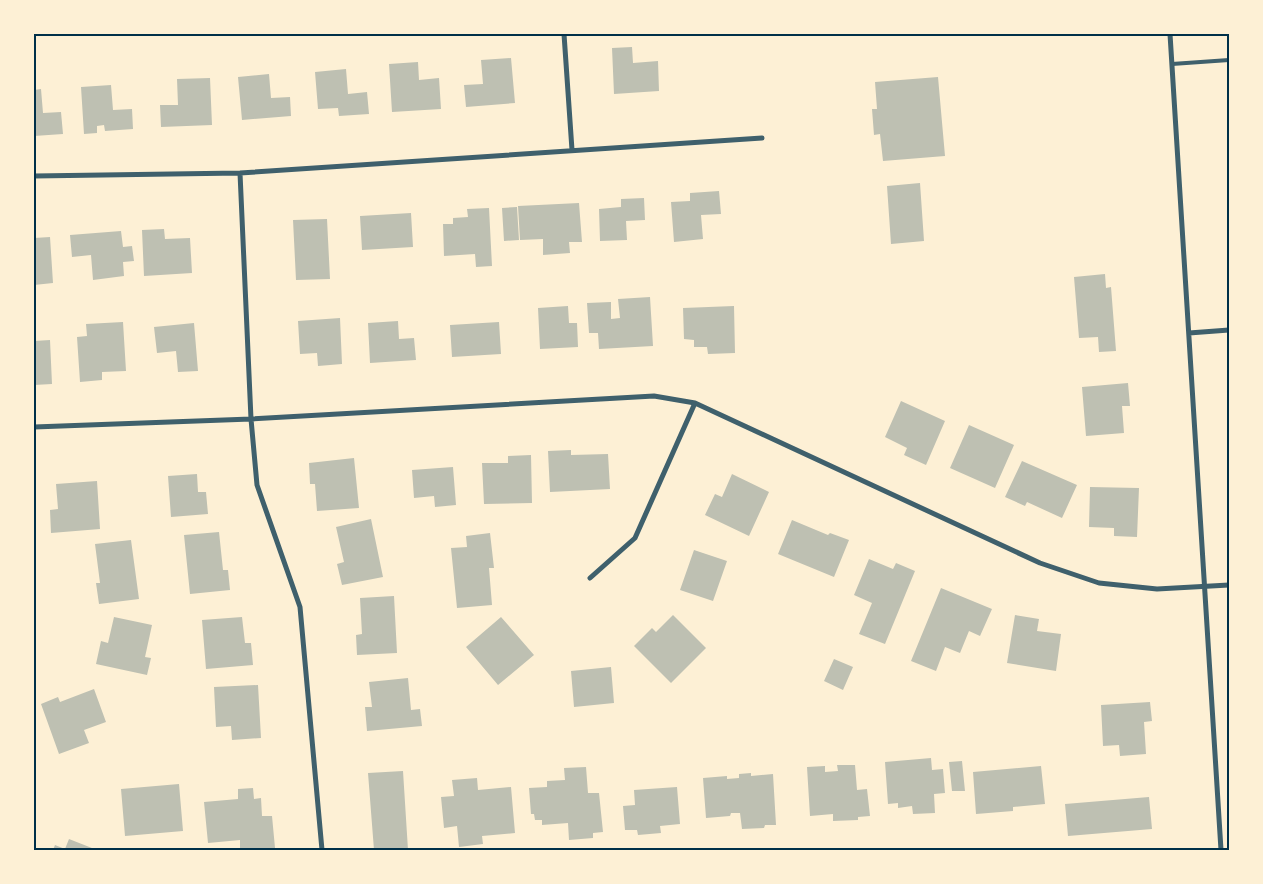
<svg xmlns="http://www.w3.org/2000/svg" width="1263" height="884" font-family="'Open Sans',sans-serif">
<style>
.building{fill:#bec0b2}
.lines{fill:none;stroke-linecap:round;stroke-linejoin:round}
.service{stroke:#3f606c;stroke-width:4}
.minor{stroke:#3f606c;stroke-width:5}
.neatline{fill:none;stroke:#003049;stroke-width:2}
</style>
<rect width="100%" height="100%" fill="#fdf0d5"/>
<!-- building -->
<path class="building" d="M 632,47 L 633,63 L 658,61 L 659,91 L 614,94 L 612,48 Z
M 511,58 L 515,103 L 466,107 L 464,85 L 483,84 L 481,60 Z
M 418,62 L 419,80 L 439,78 L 441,109 L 392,112 L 389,64 Z
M 346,69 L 348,94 L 367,92 L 369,114 L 339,116 L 338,108 L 318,109 L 315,72 Z
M 269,74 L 271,98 L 290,97 L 291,116 L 242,120 L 238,77 Z
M 938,77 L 945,156 L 883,161 L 880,134 L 874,135 L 872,109 L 877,109 L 875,82 Z
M 210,78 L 212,125 L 161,127 L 160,105 L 178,105 L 177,79 Z
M 111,85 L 113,110 L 132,109 L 133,129 L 105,131 L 104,125 L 97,126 L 97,133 L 84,134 L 81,87 Z
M 41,89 L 43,113 L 61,112 L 63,134 L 34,136 L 34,90 Z
M 920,183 L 924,241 L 891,244 L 887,186 Z
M 719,191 L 721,214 L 701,215 L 703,239 L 674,242 L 671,202 L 690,201 L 690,193 Z
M 644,198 L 645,220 L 626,221 L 627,240 L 600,241 L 599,209 L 621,207 L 621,199 Z
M 579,203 L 582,242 L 569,242 L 570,253 L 543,255 L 543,239 L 520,240 L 518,206 Z
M 517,207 L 519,240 L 504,241 L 502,208 Z
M 489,208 L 492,266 L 476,267 L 475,254 L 444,256 L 443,224 L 453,224 L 453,218 L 468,217 L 467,209 Z
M 411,213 L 413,247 L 362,250 L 360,216 Z
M 327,219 L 330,279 L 296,280 L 293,220 Z
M 164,229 L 165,239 L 190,238 L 192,273 L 144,276 L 142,230 Z
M 121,231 L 123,247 L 132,246 L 134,261 L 123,262 L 124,276 L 93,280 L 91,255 L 72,257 L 70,235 Z
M 50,237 L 53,283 L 34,285 L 34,238 Z
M 1105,274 L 1106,288 L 1111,287 L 1116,351 L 1099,352 L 1098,337 L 1079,338 L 1074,277 Z
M 650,297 L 653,346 L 599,349 L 598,333 L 589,333 L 587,303 L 611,302 L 611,319 L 620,318 L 618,299 Z
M 568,306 L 569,323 L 577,323 L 578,347 L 540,349 L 538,308 Z
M 734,306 L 735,353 L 708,354 L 707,347 L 694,347 L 694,340 L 684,339 L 683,308 Z
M 340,318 L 342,364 L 318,366 L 317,353 L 300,354 L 298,321 Z
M 398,321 L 399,339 L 414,338 L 416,360 L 370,363 L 368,323 Z
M 123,322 L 126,371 L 102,372 L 102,380 L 80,382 L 77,337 L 87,336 L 86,324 Z
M 499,322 L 501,354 L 452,357 L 450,325 Z
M 194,323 L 198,371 L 178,372 L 176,351 L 157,353 L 154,327 Z
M 50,340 L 52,384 L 34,385 L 34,341 Z
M 1128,383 L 1130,406 L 1122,406 L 1124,433 L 1086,436 L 1082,387 Z
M 901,401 L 945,421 L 926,465 L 904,455 L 907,448 L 885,437 Z
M 969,425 L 1014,445 L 995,488 L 950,468 Z
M 571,450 L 571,455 L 608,454 L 610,489 L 550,492 L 548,451 Z
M 531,455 L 532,503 L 484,504 L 482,463 L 508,463 L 508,456 Z
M 354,458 L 359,508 L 317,511 L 315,484 L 310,484 L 309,463 Z
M 1022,461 L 1077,485 L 1062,518 L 1027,502 L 1025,506 L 1005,497 Z
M 453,467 L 456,505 L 435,507 L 434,496 L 414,498 L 412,470 Z
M 197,474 L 198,492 L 206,492 L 208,514 L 171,517 L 168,476 Z
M 732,474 L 769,492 L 749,536 L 705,515 L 715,494 L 722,497 Z
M 97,481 L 100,529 L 51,533 L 50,510 L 58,509 L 56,484 Z
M 1090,487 L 1139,488 L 1137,537 L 1114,536 L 1114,528 L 1089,527 Z
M 371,519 L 383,577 L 342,585 L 337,564 L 344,562 L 336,527 Z
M 792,520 L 828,535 L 830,533 L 849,540 L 834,577 L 778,554 Z
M 219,532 L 223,570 L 228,570 L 230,590 L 190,594 L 184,535 Z
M 490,533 L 494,568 L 489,568 L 492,605 L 457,608 L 451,548 L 467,547 L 466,536 Z
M 131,540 L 139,599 L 99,604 L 96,583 L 100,583 L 95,544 Z
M 694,550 L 727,561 L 713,601 L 680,590 Z
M 869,559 L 893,569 L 896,563 L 915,571 L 885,644 L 859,634 L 872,603 L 854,595 Z
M 941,588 L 992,609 L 980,636 L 969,631 L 960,653 L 945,647 L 936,671 L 911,661 Z
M 394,596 L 397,653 L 357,655 L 356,635 L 362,634 L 360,598 Z
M 673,615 L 706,648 L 671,683 L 634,646 L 652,628 L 656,632 Z
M 1015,615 L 1039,619 L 1037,631 L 1061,634 L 1056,671 L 1007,663 Z
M 114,617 L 152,625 L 145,657 L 151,658 L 147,675 L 96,664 L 101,641 L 108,643 Z
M 242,617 L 245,643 L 251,643 L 253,665 L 206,669 L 202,620 Z
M 501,617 L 534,655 L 498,685 L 466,647 Z
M 834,659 L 853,667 L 843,690 L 824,681 Z
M 611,667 L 614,703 L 574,707 L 571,671 Z
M 408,678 L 411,710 L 420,709 L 422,726 L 367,731 L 365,707 L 372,707 L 369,682 Z
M 258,685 L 261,738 L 232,740 L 231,726 L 216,727 L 214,687 Z
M 94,689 L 106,722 L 84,730 L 89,743 L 59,754 L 41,704 L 58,697 L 60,702 Z
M 1150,702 L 1152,721 L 1144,722 L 1146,754 L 1120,756 L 1119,745 L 1103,746 L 1101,705 Z
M 931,758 L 932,770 L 943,769 L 945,793 L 934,794 L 935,813 L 913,814 L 912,806 L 898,808 L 898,803 L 888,804 L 885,762 Z
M 962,761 L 965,791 L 952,791 L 949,762 Z
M 837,765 L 855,765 L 857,790 L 867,789 L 870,816 L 858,817 L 858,820 L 833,821 L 833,814 L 810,816 L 807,767 L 825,766 L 825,772 L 838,771 Z
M 1041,766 L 1045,804 L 1013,807 L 1013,811 L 976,814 L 973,772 Z
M 586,767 L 588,793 L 599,793 L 603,832 L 593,833 L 593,838 L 569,840 L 568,823 L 542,825 L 542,820 L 535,820 L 534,814 L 531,814 L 529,788 L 547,787 L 547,781 L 565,780 L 564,768 Z
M 403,771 L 408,850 L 374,850 L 368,773 Z
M 751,773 L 751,776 L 773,774 L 776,825 L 765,825 L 764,828 L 742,829 L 740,813 L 731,813 L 730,816 L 706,818 L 703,778 L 727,776 L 727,779 L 739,778 L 739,774 Z
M 477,778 L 478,790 L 511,787 L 515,833 L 482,836 L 483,844 L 459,847 L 457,826 L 444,828 L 441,797 L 454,796 L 452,780 Z
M 179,784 L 183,831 L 125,836 L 121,789 Z
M 677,787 L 680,824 L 660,826 L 661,833 L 638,835 L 637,830 L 625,830 L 623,806 L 635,805 L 634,790 Z
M 253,788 L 254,799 L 261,798 L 262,816 L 272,816 L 275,848 L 240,850 L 240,840 L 208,843 L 204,802 L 238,799 L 238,789 Z
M 1149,797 L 1152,829 L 1068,836 L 1065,804 Z
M 69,839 L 97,850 L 53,850 L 55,845 L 65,849 Z"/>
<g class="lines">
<!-- service -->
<path class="service" d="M 1172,64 L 1229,60"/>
<!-- minor -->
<path class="minor" d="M 564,34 L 572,150
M 1170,34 L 1221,850
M 240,173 L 251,419 L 257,485 L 300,607 L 322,850
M 34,176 L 240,173 L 762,138
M 1189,333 L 1229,330
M 34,427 L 251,419 L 654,396 L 695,403 L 1040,563 L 1099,583 L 1157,589 L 1229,585
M 590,578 L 635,538 L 695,403"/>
</g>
<!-- border -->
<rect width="1263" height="884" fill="none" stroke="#fdf0d5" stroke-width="70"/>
<rect x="35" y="35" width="1193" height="814" class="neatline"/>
</svg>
